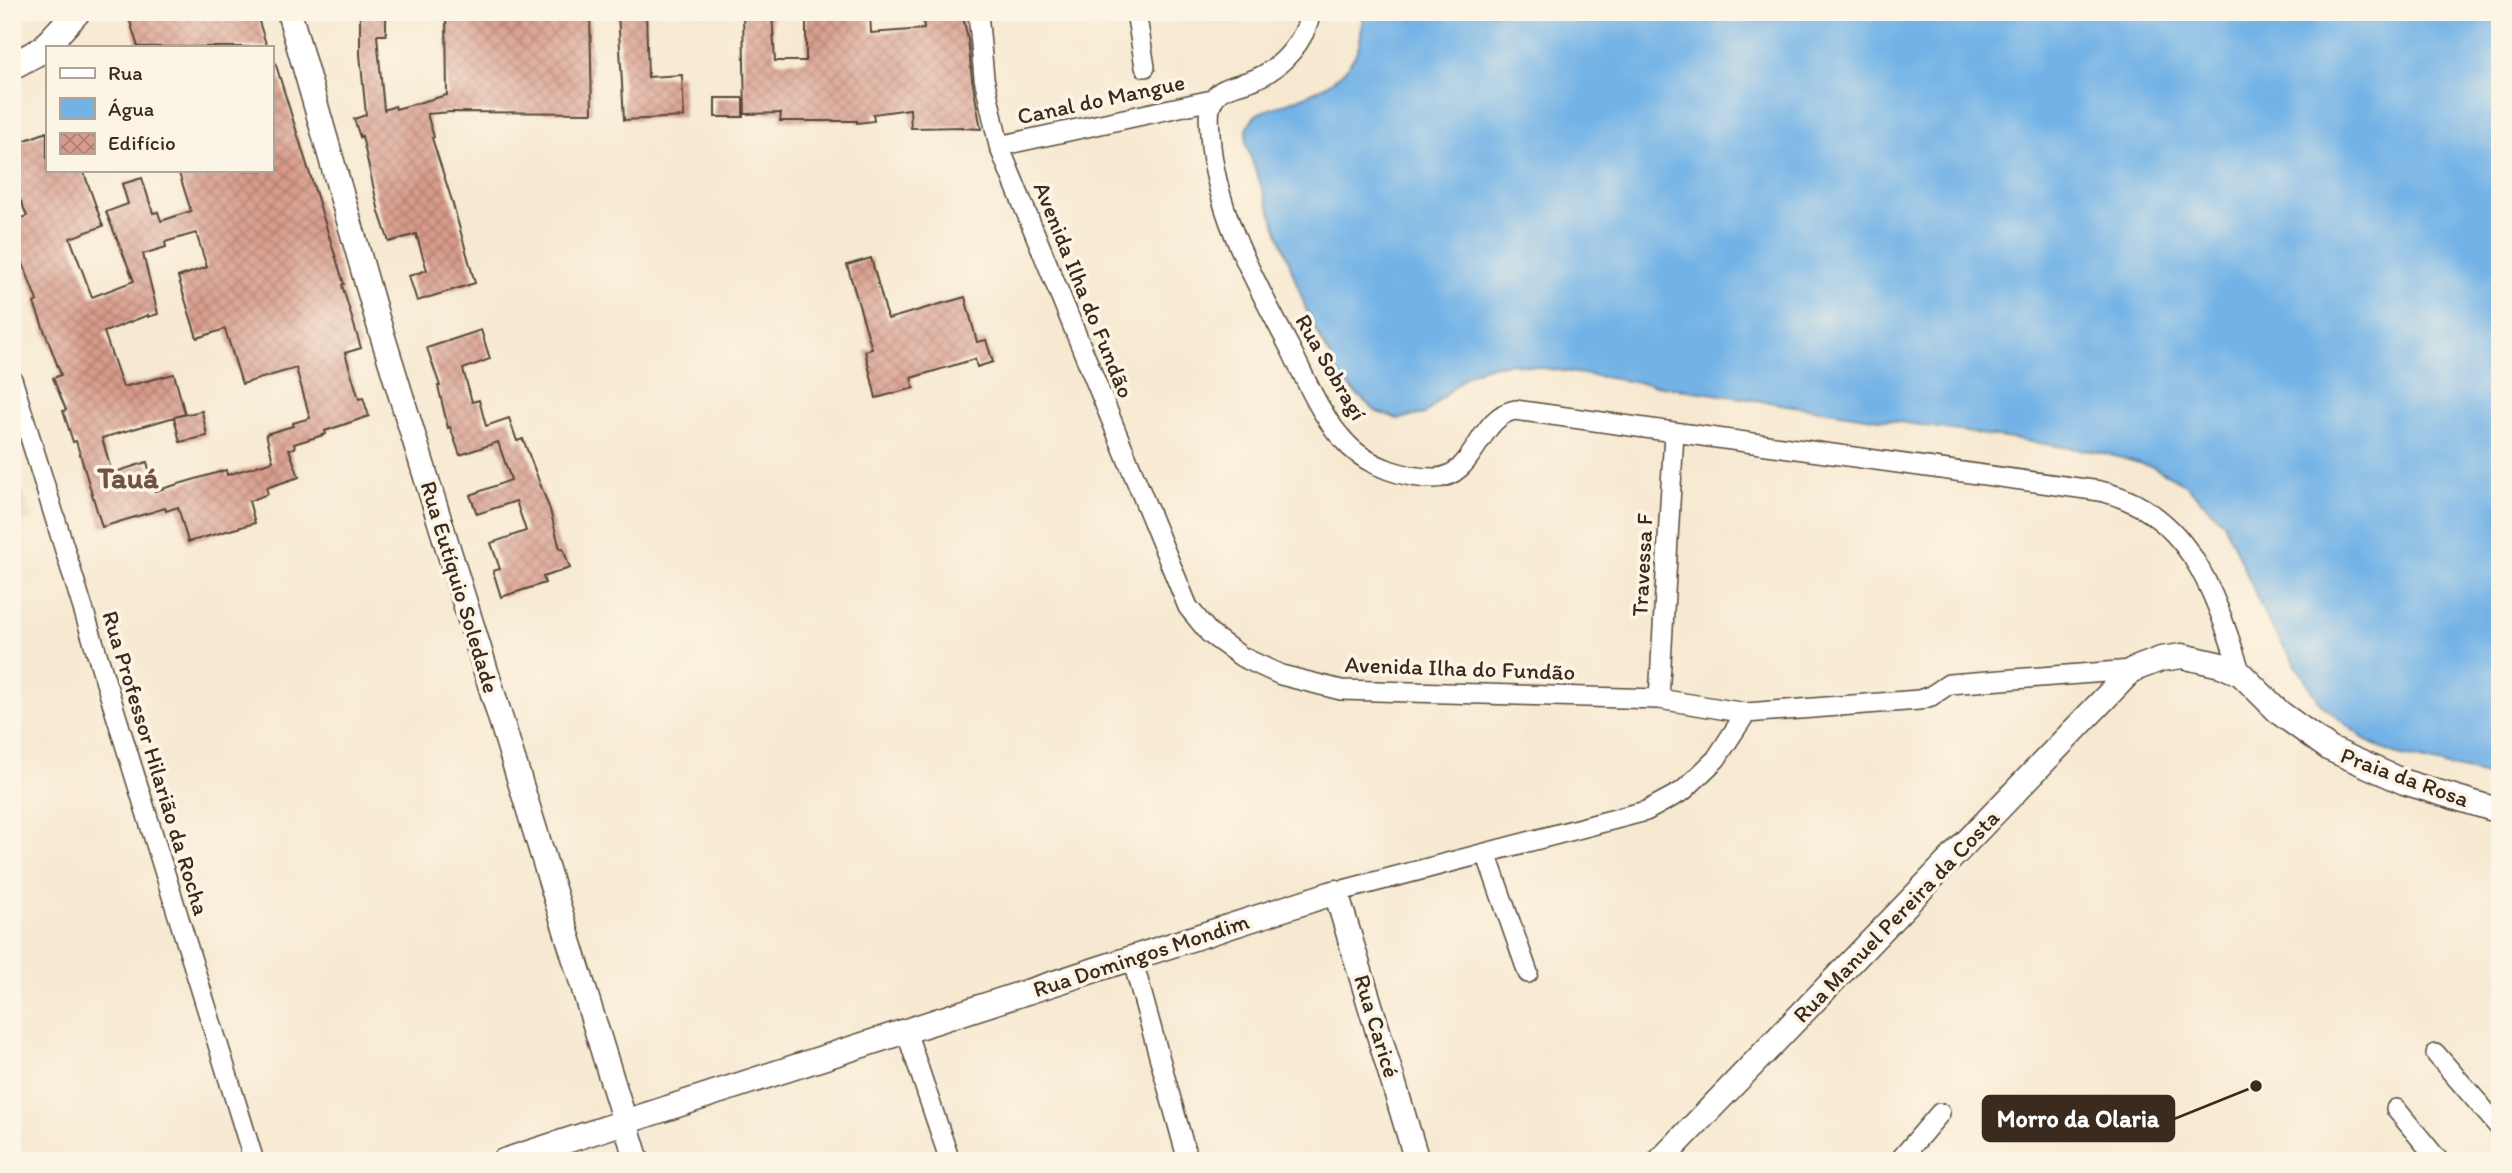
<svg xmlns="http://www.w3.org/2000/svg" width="2512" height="1173" font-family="Itim,sans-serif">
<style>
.built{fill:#eed7bb}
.water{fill:#72b2e6;stroke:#566e82;stroke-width:2}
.building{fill:url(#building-cross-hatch);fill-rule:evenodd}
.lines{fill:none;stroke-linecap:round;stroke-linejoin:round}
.minor-casing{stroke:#574739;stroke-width:22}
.tertiary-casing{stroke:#574739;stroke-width:27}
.secondary-casing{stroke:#574739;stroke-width:29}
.minor{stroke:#fff;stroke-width:19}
.tertiary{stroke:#fff;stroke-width:24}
.secondary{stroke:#fff;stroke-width:26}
.labels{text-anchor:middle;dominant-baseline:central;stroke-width:7;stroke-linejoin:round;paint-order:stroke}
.street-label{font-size:23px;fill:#3b2a1e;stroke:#fcf5e5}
.district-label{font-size:30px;font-weight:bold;fill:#725244;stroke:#fcf5e5}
.leader{fill:none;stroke:#3b2a1e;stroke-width:2.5}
.callout-dot{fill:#3b2a1e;stroke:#fcf5e5;stroke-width:2.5}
.callout{fill:#3b2a1e;stroke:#3b2a1e;stroke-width:2.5}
.callout-label{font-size:24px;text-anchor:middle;font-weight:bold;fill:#fff}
</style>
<defs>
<pattern id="building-cross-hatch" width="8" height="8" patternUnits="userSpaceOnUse" patternTransform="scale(1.75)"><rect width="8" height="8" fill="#d89b8b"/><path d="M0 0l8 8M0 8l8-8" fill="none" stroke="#b07f71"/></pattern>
</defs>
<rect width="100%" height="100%" fill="#fcf5e5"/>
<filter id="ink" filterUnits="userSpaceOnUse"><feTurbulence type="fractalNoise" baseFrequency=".0143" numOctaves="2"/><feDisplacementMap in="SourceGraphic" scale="14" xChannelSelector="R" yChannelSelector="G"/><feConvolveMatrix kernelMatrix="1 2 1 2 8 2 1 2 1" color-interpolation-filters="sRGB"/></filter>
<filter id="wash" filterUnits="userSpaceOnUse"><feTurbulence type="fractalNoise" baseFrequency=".00686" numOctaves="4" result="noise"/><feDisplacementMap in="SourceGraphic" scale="28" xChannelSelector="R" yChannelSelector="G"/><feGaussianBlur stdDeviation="1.57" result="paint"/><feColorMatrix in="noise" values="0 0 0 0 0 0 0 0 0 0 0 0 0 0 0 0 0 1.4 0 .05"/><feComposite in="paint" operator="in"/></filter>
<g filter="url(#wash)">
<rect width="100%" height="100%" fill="#f7e9d1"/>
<!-- built -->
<path class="built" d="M 12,460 L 33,520 L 12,527 Z"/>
<!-- water -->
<path class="water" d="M 1364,12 L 2500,12 L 2500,778 L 2394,754 L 2368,742 L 2322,705 L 2268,622 L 2224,523 L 2185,484 L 2153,467 L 2104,453 L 1510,363 L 1484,367 L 1464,377 L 1425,414 L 1398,419 L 1377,412 L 1344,383 L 1309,317 L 1246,144 C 1246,131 1247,121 1259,113 C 1296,99 1346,88 1359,45 C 1362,34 1362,23 1364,12 Z"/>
<g id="blocks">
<!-- building -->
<path class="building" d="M 127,12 L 256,12 L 267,47 L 138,47 Z
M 360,12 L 386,12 L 386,35 L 377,35 L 384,110 L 395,106 L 396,109 L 447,95 L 446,12 L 590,12 L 592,113 L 451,112 L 427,114 L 434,137 L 432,138 L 452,201 L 475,283 L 417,301 L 409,276 L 427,270 L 416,234 L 389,242 L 379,212 L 362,136 L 360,137 L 354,119 L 366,115 L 360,54 Z
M 618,12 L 646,12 L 648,77 L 682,75 L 684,117 L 624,120 Z
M 743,12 L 772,12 L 775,61 L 806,61 L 806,12 L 870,12 L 871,33 L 924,29 L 923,12 L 962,12 L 968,40 L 972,79 L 981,129 L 963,128 L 963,127 L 911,128 L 910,109 L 873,114 L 874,121 L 857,123 L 857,121 L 780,121 L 781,113 L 745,114 Z
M 271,62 L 275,62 L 344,284 L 342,285 L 361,348 L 345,353 L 359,399 L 363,398 L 369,416 L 325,431 L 326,434 L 294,444 L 295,448 L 289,449 L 299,477 L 266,488 L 268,494 L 249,501 L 255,523 L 188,542 L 178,507 L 166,511 L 165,508 L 102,527 L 76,441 L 73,442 L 63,411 L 66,410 L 53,378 L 61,375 L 34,303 L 37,301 L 18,250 L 12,252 L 12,221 L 27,216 L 12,180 L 12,145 L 47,132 L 47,170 L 83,170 L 103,226 L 70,238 L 92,297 L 134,281 L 106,212 L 128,204 L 122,184 L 142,178 L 153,213 L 158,212 L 161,221 L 191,211 L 178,170 L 271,170 ZM 196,233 L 207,267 L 178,277 L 197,338 L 225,329 L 242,384 L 296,368 L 310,418 L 293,423 L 293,426 L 266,434 L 273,461 L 227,475 L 226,470 L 155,491 L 147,462 L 112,473 L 102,438 L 185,414 L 174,374 L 123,387 L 104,332 L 148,315 L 148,317 L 158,314 L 143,254 L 166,247 L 165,242 Z
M 715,98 L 743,98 L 743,117 L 715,117 Z
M 871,258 L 888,319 L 965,297 L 977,342 L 986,340 L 993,362 L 977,367 L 975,359 L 911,378 L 914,388 L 876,398 L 865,351 L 872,349 L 847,265 Z
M 481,330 L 490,359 L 463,369 L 472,402 L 479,400 L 486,426 L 509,418 L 517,441 L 523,439 L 550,510 L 560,549 L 563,548 L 570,568 L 543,577 L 545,583 L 501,597 L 493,571 L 500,569 L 491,543 L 526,531 L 516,501 L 477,514 L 470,495 L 511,480 L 498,442 L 460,455 L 450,427 L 448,428 L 438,386 L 440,386 L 427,348 Z
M 202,411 L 207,436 L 180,442 L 174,417 Z"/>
</g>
</g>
<g filter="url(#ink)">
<use href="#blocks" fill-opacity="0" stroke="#574739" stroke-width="2"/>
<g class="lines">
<!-- minor casing -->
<g class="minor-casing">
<path id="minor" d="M 978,12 L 984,78 L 999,146 L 1188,607 L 1210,634 L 1242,657 L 1281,675 L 1341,690 L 1659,699 L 1746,713 L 1919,700 L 1931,696 L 1949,684 L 2132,670
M 1136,12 L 1145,67
M 1311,12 C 1305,41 1282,68 1255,79 C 1236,87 1215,85 1210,109 C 1208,117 1210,127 1210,135 C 1215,212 1255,281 1290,348 C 1307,382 1322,420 1350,447 C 1371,467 1405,478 1433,478 C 1476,479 1477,417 1515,410 L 2100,491 C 2191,512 2215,595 2241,674
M 999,146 L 1212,100
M 12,379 L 254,1161
M 1659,699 L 1674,433
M 1486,853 L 1528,973
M 1336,892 L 1646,811 L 1683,791 L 1716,759 L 1746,713
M 1132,958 L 1188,1161
M 906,1031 L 950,1161
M 2436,1054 L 2500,1128
M 2396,1109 L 2439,1161
M 1899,1161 L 1940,1113"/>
</g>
<!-- tertiary casing -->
<g class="tertiary-casing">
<path id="tertiary" d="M 289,12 L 377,318 L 637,1161
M 504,1161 L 1336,892 L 1417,1161
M 1660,1161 L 2132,670 L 2161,659 L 2182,656 L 2221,665 L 2241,674 L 2280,713 L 2330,749 L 2404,782 L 2500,811"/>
</g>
<!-- secondary casing -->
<g class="secondary-casing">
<path id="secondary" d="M 12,66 L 42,50 L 77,12"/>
</g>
<!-- minor -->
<use href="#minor" class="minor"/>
<!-- tertiary -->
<use href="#tertiary" class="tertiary"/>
<!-- secondary -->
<use href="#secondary" class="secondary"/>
</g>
</g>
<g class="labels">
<!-- street labels -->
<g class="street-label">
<text transform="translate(1101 99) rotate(-12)">Canal do Mangue</text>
<text transform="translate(1084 290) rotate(68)">Avenida Ilha do Fundão</text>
<text transform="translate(1331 367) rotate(60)">Rua Sobragí</text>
<text transform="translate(1642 565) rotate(-87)">Travessa F</text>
<text transform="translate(460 587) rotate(73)">Rua Eutíquio Soledade</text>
<text transform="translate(1460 668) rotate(2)">Avenida Ilha do Fundão</text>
<text transform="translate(156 763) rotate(73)">Rua Professor Hilarião da Rocha</text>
<text transform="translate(2405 777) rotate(20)">Praia da Rosa</text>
<text transform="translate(1896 916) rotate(-46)">Rua Manuel Pereira da Costa</text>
<text transform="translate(1141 955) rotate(-18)">Rua Domingos Mondim</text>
<text transform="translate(1377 1026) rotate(73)">Rua Caricé</text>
</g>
<!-- district labels -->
<g class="district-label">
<text x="128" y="477">Tauá</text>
</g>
</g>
<!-- callouts -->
<path class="leader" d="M2256 1086L2174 1119"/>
<circle class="callout-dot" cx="2256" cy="1086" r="7"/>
<rect class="callout" x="1983" y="1096" width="191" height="45" rx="7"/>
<g class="callout-label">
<text x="2078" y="1127">Morro da Olaria</text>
</g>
<!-- margin -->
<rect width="2512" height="1173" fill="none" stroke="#fcf5e5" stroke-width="42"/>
<!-- legend -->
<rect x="46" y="46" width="228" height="126" fill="#fcf5e5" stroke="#afa495" stroke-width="2"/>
<rect x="60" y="68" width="35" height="10" fill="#ffffff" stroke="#afa495" stroke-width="2"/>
<text x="108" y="80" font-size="21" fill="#3b2a1e">Rua</text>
<rect x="60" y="98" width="35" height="21" fill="#72b2e6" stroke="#afa495" stroke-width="2"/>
<text x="108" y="116" font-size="21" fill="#3b2a1e">Água</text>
<rect x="60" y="133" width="35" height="21" fill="url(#building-cross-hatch)" stroke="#afa495" stroke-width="2"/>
<text x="108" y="150" font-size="21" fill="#3b2a1e">Edifício</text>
</svg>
